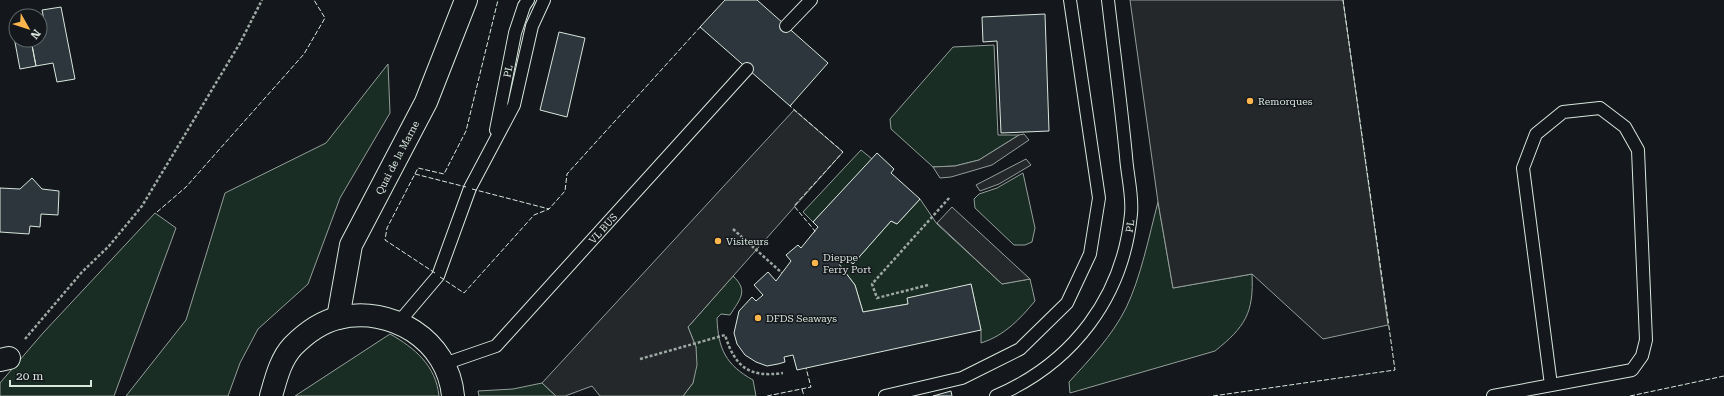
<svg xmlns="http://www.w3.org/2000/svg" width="1724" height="396" font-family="'Roboto Serif',serif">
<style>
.green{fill:#1a2d24;stroke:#939e99}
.parking{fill:#24282b;stroke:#939e99}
.building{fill:#2c363c;stroke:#d8e6dc}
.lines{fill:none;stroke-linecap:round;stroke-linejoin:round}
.service-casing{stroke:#d8e6dc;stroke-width:14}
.minor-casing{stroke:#d8e6dc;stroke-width:24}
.tertiary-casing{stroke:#d8e6dc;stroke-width:24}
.primary-casing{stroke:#d8e6dc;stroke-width:24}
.path{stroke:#9da8a2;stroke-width:2.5;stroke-dasharray:3 2;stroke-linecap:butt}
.service{stroke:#14181c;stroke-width:12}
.minor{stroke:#14181c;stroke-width:22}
.tertiary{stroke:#14181c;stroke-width:22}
.primary{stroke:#14181c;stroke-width:22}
.fence{stroke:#d8e6dc;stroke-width:1;stroke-dasharray:5 2;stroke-linecap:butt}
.poi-dot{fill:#ffb74d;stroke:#14181c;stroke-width:1.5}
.labels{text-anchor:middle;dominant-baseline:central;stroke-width:3;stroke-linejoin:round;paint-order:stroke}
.street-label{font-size:10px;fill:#d8e6dc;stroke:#14181c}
.poi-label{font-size:10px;fill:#d8e6dc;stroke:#14181c;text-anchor:start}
</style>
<rect width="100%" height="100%" fill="#14181c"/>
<!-- green -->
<path class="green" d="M 994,45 L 998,135 L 1019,135 L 979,160 L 955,166 L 933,167 L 891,129 L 890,119 L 953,47 Z
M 388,64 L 390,113 L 340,198 L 308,284 L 258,329 L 240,363 L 228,396 L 126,396 L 186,320 L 225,193 L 326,143 Z
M 861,150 L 872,159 L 813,222 L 803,212 Z
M 1023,173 L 1035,228 L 1032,242 L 1025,245 L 1014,245 L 975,208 L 974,199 L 979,194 L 997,188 Z
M 920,199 L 937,224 L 1002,284 L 1030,279 L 1035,301 C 1020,319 1004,336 981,343 L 981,330 L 971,284 L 908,304 L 863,312 L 855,285 L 839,264 L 846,258 L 853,264 L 891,221 L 897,224 Z
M 1158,202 L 1173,288 L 1252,274 C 1254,313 1245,327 1215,351 L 1070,393 L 1069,382 C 1090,359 1112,336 1126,308 C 1141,277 1149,236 1158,202 Z
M 155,213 L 176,228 L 114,396 L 0,396 L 0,383 L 43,333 Z
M 733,276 C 749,291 740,299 730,315 L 721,314 L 717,318 C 718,349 726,365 753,380 L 756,396 L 683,396 L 693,383 L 696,347 L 688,327 Z
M 390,334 C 415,348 436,366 439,396 L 295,396 Z
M 542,383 L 556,396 L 479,396 L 478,391 L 513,389 Z"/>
<!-- parking -->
<path class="parking" d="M 1130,0 L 1343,0 L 1388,325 L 1323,339 L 1252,274 L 1173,288 L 1158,202 Z
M 794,110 L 843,152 L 688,327 L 696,347 L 697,365 L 693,383 L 683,396 L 600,396 L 592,386 L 565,396 L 556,396 L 542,383 Z
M 1024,134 L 1029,140 L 992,165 L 951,177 L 940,178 L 933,167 L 955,166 L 979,160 L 1019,135 Z
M 1026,159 L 1031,165 L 999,184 L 980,191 L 976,185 Z
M 952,207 L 1030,279 L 1002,284 L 937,223 Z"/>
<!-- building -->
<path class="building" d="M 725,0 L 757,0 L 828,63 L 790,106 L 700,27 Z
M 61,7 L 75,79 L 57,82 L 53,63 L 36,66 L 31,40 L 40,40 L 40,32 L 46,31 L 42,10 Z
M 1045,14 L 1049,131 L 1001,133 L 997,41 L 983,42 L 982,17 Z
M 559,32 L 585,38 L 567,117 L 540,110 Z
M 14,37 L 16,37 L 16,40 L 31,40 L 36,66 L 20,69 Z
M 877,153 L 894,169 L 891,173 L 920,199 L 897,224 L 891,221 L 853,264 L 846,258 L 839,264 L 855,285 L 863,312 L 908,304 L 907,298 L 971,284 L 981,330 L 797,370 L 793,355 L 784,357 L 785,362 L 778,364 L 767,366 L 756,362 L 745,355 L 737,344 L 734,333 L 739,311 L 752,297 L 756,301 L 763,295 L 754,285 L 768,272 L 776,281 L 791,261 L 786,255 L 798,245 L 801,248 L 818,227 L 813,222 Z
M 32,178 L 42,189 L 59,191 L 58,215 L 41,214 L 40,227 L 30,226 L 29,234 L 0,232 L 0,188 L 20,189 Z
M 951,391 L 952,396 L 933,396 Z"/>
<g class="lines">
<!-- service casing -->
<g class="service-casing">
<g id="service">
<path d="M 786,26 L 811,0"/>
<path id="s1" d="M 496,130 L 515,33 L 524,6 L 528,0"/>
<path d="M 399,322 L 438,276 L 470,188 L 514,105 L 532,26 L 544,0"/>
<path id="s2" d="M 444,364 L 496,346 L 747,69"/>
<path d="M 885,396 L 962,378 L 1020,349 L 1067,303 L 1090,254 L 1099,198 L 1070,0"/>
<path id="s3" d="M 996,396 C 1073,363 1123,297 1131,214 C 1133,196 1127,174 1126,156 C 1121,104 1114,52 1108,0"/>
<path d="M 1493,396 L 1632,370 L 1642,356 L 1646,340 L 1638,150 L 1625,127 L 1600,108 L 1563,112 L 1536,134 L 1523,168 L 1551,385"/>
</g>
</g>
<!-- minor casing -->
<g class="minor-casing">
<path id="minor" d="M 0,360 L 9,358"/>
</g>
<!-- tertiary casing -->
<g class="tertiary-casing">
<g id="tertiary">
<path id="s4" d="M 338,318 L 351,245 L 426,102 L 466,0"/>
</g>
</g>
<!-- primary casing -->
<g class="primary-casing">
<path id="primary" d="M 271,396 C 276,379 280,360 293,346 C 305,334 321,322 338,318 C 391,305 448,340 453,396"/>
</g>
<!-- path -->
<path class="path" d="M 733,229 L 782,273
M 928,285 L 877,298 L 872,284 L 950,197
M 25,339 L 82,272 L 109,246 L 142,206 L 240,43 L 262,0
M 640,359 L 725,335 C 735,367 749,378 783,373"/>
<!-- service -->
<use href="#service" class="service"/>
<!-- minor -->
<use href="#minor" class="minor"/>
<!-- tertiary -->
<use href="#tertiary" class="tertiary"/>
<!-- primary -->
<use href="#primary" class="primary"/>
<!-- fence -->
<path class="fence" d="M 792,104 L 790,106 L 843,152 L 794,206 L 815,231 L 814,233
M 415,174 L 466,187
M 472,189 L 549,209
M 157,212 L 186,187 L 304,54 L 325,18 L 314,0
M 435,273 L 385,240 L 387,228 L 418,168 L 444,174 L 466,131 L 498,0
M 440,277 L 464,293 L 534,215 L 549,209 L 565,191 L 567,174 L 702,25
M 802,389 L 804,396
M 767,396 L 811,387 L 806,368
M 1213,396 L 1395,370 L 1343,0
M 1630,396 L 1724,376"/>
</g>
<!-- markers -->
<g class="poi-dot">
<circle cx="1250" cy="101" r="4"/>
<circle cx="718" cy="241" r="4"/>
<circle cx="815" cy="263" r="4"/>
<circle cx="758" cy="318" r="4"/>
</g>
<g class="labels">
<!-- street labels -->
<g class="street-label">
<text stroke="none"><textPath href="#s1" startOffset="60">PL</textPath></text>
<text stroke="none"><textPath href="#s4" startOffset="173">Quai de la Marne</textPath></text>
<text stroke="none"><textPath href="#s3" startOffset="226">PL</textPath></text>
<text stroke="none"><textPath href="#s2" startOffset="214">VL BUS</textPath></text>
</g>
<!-- poi labels -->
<g class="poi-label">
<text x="1258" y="101">Remorques</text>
<text x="726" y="241">Visiteurs</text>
<text x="823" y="257">Dieppe<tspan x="823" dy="12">Ferry Port</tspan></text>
<text x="766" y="318">DFDS Seaways</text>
</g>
</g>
<!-- north arrow -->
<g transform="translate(28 28) rotate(129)"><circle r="19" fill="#14181c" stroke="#626a69"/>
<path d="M0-3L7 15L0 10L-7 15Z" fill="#ffb74d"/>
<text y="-6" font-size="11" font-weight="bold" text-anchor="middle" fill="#d8e6dc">N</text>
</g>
<!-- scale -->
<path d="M10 380v6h81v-6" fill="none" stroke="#d8e6dc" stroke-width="2"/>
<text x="16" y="380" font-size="12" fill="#d8e6dc" stroke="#14181c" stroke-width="3" paint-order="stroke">20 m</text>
</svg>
